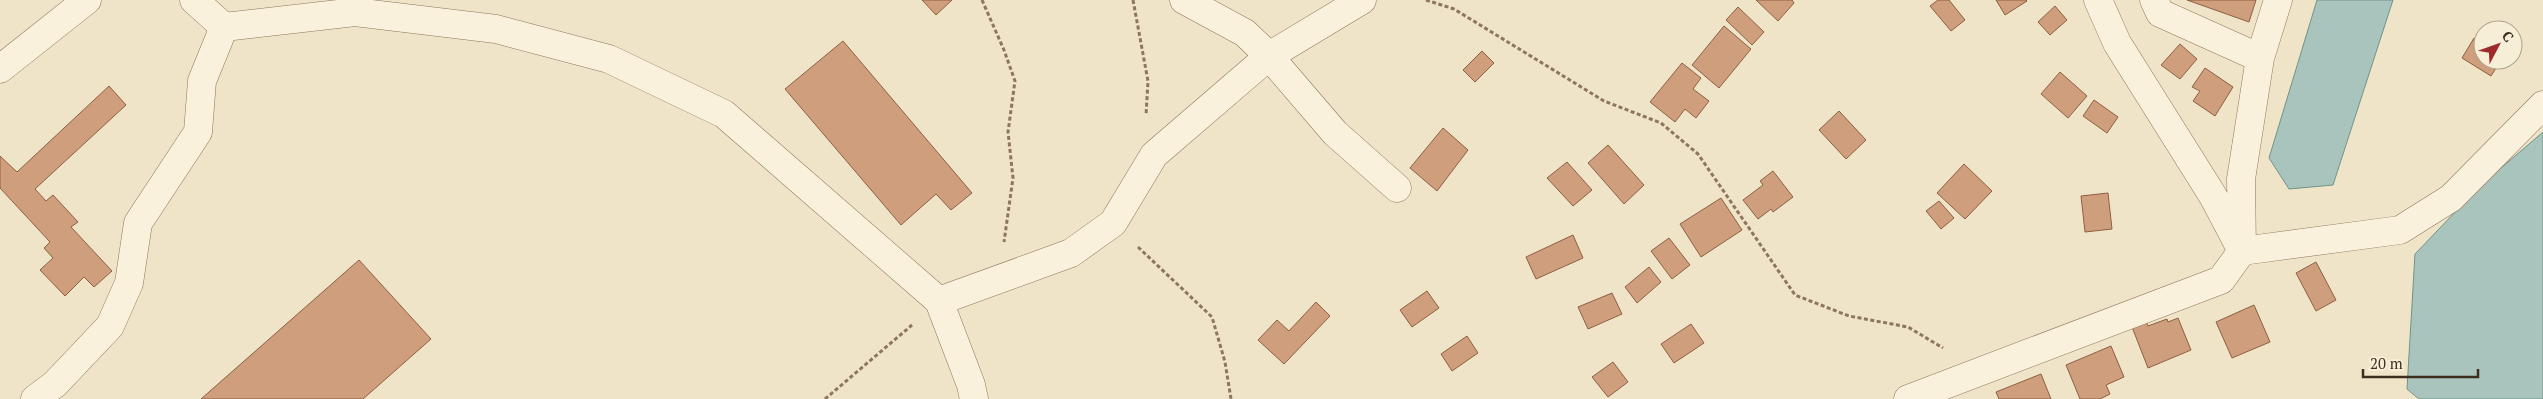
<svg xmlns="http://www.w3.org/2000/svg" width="2543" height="399" font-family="'PT Serif',serif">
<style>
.water{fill:#a9c4bc;stroke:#6f938a}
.building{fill:#cf9f7d;stroke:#8d5f41}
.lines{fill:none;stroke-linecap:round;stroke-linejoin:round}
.minor-casing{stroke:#8d765c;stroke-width:29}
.path{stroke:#8d765c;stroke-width:3;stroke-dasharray:4 2.5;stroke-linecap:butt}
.minor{stroke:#faf1dc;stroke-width:28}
</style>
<rect width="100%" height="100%" fill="#f0e4c8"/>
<!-- water -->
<path class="water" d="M 2317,0 L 2393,0 L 2333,185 L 2289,189 L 2269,158 Z
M 2543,132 L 2543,399 L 2419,399 L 2407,389 L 2415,254 L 2480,186 Z"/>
<!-- building -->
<path class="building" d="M 922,0 L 952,0 L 936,15 Z
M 1756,0 L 1792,0 L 1794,3 L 1778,21 Z
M 1938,0 L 1949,0 L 1965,20 L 1951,31 L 1930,6 Z
M 1996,0 L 2026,0 L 2027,1 L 2005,15 Z
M 2187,0 L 2256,0 L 2249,22 Z
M 2055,6 L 2067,20 L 2050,35 L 2038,22 Z
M 1738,7 L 1764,32 L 1752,45 L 1726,20 Z
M 1724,26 L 1751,49 L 1719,88 L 1692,65 Z
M 2474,38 L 2483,43 L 2483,60 L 2501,60 L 2491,76 L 2462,58 Z
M 843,41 L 972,193 L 951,210 L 936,194 L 901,225 L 785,89 Z
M 2180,44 L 2197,59 L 2180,79 L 2161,65 Z
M 1482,51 L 1494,63 L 1475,82 L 1463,70 Z
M 1682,63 L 1701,78 L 1693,89 L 1709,101 L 1696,118 L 1685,109 L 1675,122 L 1650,102 Z
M 2205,68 L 2233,87 L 2215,116 L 2193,101 L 2200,91 L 2192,87 Z
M 2060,72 L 2087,96 L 2068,118 L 2041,94 Z
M 109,86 L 126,105 L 35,189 L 46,201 L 53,195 L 78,222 L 71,227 L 112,271 L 94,287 L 84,277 L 65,296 L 40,270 L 53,258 L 44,248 L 50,242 L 0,188 L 0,156 L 17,172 Z
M 2094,100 L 2118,117 L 2107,133 L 2083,116 Z
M 1839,111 L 1866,140 L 1846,159 L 1819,130 Z
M 1443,128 L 1468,150 L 1437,191 L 1410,168 Z
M 1608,145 L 1644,185 L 1624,204 L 1588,163 Z
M 1567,162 L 1592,190 L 1573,206 L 1547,178 Z
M 1964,164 L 1992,191 L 1965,219 L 1937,193 Z
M 1773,171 L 1793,197 L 1773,212 L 1771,209 L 1758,219 L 1743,200 L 1763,185 L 1760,181 Z
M 2108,193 L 2112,229 L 2085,232 L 2081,196 Z
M 1721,198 L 1742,230 L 1701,257 L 1680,224 Z
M 1939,201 L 1954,218 L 1941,229 L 1926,211 Z
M 1573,235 L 1583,258 L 1536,279 L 1526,257 Z
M 1669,238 L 1690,265 L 1672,279 L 1651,251 Z
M 359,260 L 431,339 L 363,399 L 201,399 Z
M 2316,262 L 2336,300 L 2316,311 L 2296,273 Z
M 1649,267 L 1661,282 L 1637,303 L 1625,287 Z
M 1427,291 L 1439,308 L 1412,327 L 1400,310 Z
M 1612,293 L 1622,314 L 1588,329 L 1578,307 Z
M 1316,302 L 1330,316 L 1284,364 L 1258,340 L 1277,320 L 1289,331 Z
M 2254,305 L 2270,342 L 2232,358 L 2216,322 Z
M 2178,318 L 2191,350 L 2148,368 L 2132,327 L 2146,321 L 2148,326 L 2167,319 L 2168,322 Z
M 1691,324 L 1704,343 L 1674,363 L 1661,344 Z
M 1467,336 L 1478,353 L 1452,371 L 1441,354 Z
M 2111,346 L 2124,377 L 2106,385 L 2110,394 L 2100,399 L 2080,399 L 2066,365 Z
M 1613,362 L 1628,382 L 1608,397 L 1592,377 Z
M 2041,374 L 2051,399 L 1999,399 L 1996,392 Z"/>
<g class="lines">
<!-- minor casing -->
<g class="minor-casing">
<path id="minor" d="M 194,0 L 224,27 L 355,12 L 496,29 L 609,59 L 724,114 L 939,301 L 1071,253 L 1113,223 L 1154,155 L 1269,56 L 1362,0
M 1184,0 L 1245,33 L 1269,56 L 1335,133 L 1397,188
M 2154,0 L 2160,13 L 2260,58 L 2278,0
M 2260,58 L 2241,179 L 2242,251 L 2400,230 L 2451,198 L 2543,105
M 0,69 L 87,0
M 939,301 L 971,385 L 974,399
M 35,399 L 55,384 L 110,326 L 129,283 L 138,223 L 198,132 L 202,81 L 224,27
M 1908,399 L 2221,280 L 2242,251 L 2213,196 L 2117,43 L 2098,0"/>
</g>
<!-- path -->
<path class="path" d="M 982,0 L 1004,50 L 1015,81 L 1008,132 L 1013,178 L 1004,242
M 1133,0 L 1148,81 L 1146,115
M 1426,0 L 1454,9 L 1604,101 L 1661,123 L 1698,154 L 1795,295 L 1849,316 L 1908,327 L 1943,348
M 1138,247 L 1212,317 L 1225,362 L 1231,399
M 825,399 L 912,325"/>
<!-- minor -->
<use href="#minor" class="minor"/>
</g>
<!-- north arrow -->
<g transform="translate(2498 45) rotate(49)"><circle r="24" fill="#f7eed8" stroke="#ada18e"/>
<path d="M0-4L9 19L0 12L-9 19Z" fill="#9e2a2b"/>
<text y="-8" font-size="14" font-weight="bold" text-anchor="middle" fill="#3d2e20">С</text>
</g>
<!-- scale -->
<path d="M2363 369v8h115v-8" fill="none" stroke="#3d2e20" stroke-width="2.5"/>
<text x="2370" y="369" font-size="15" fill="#3d2e20" stroke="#f7eed8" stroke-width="4" paint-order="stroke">20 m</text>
</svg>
